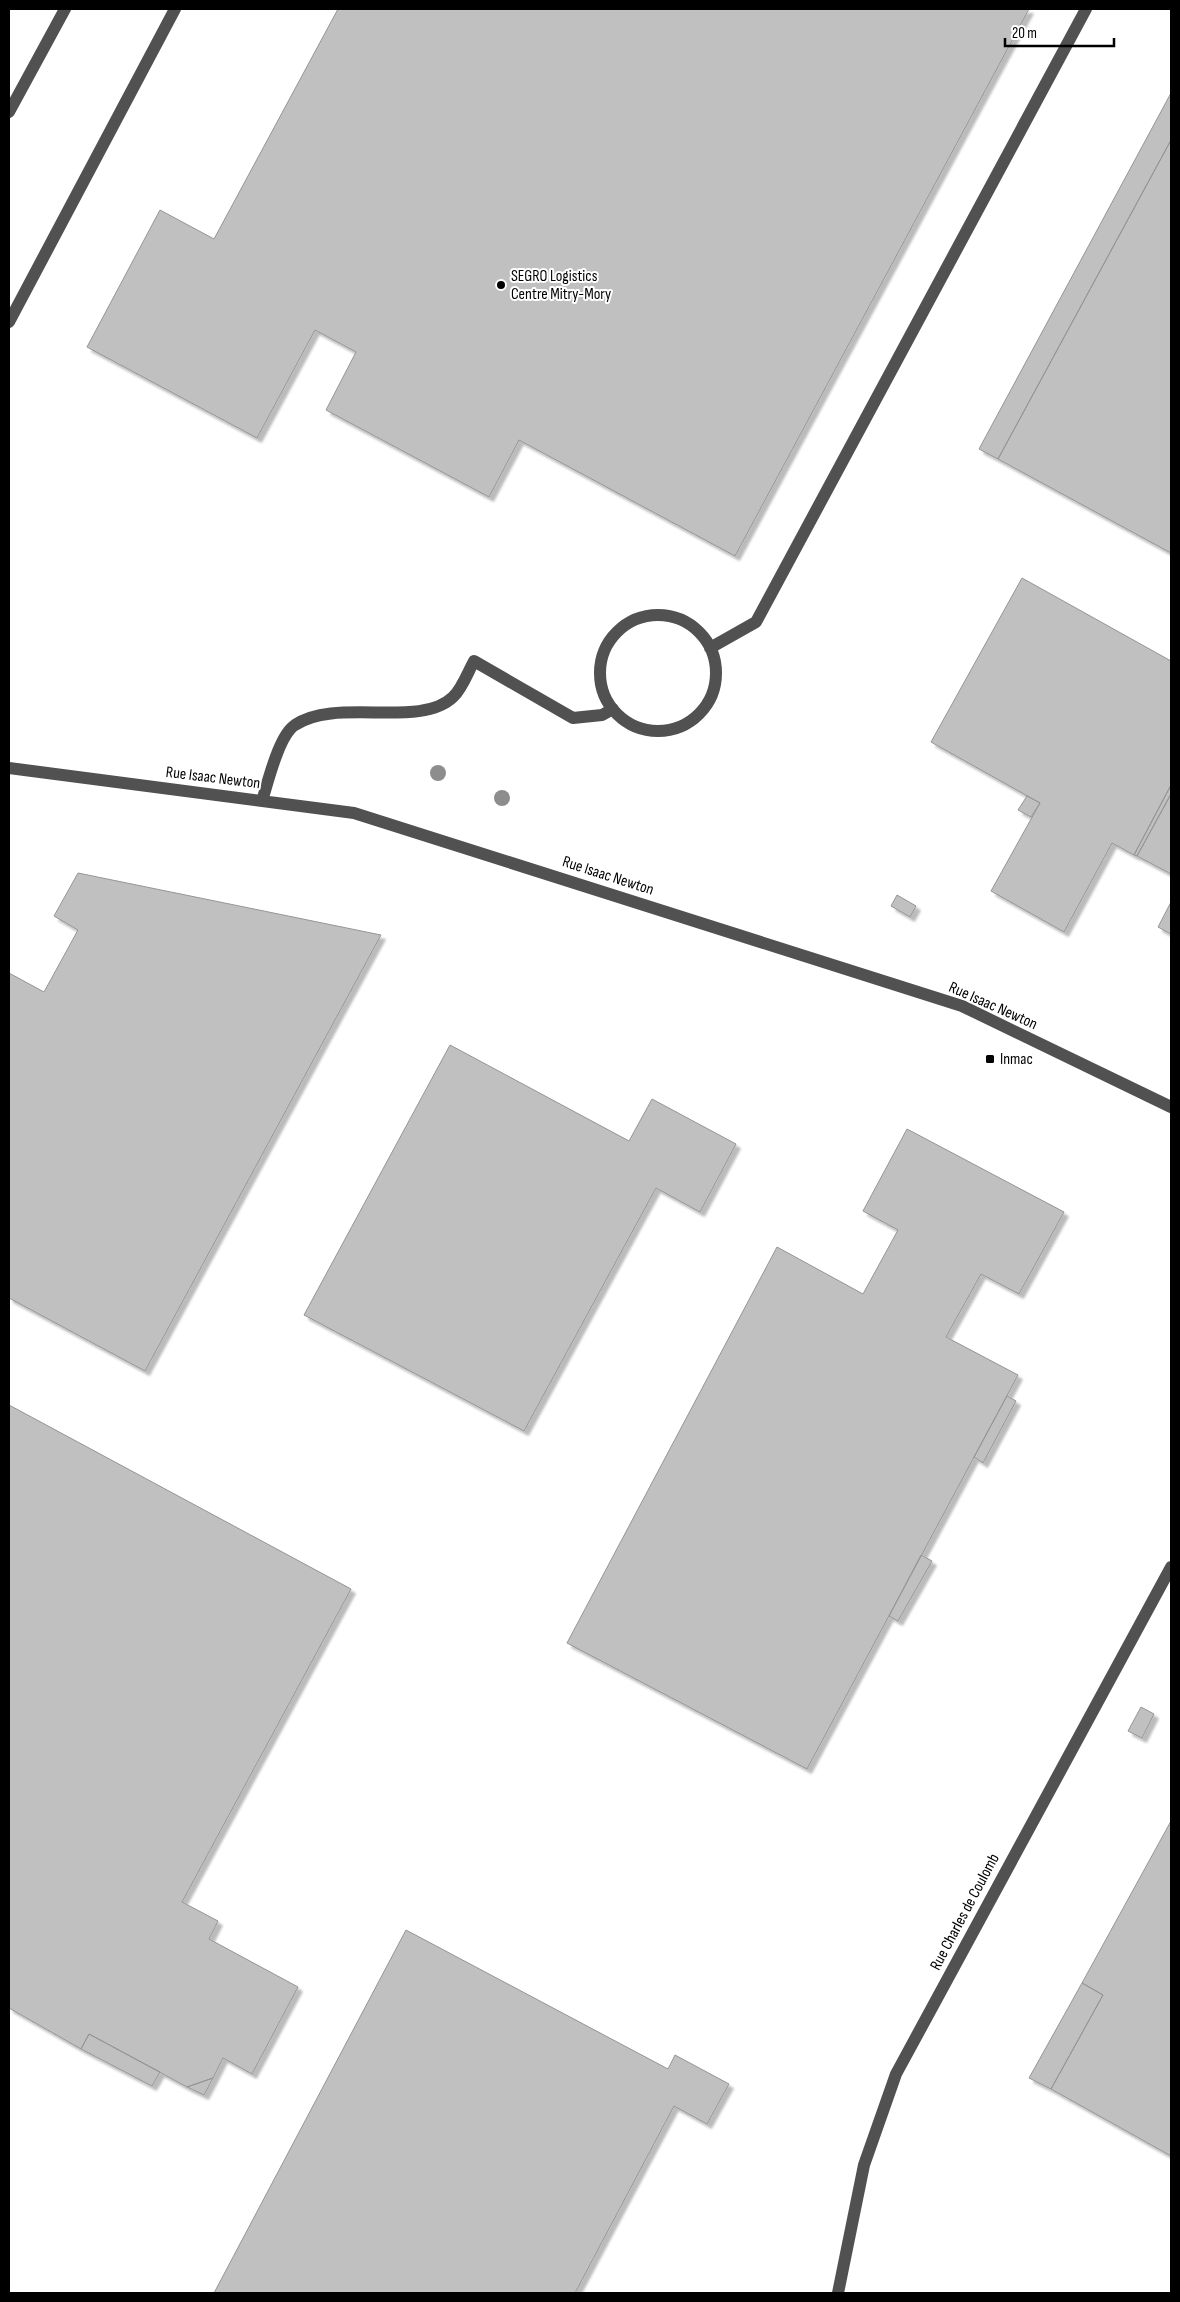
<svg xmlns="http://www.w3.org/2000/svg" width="1180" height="2302" font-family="'Sofia Sans Condensed',sans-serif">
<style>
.building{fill:#c0c0c0;stroke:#959595;filter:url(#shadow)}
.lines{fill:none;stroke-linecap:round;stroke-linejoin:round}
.minor{stroke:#515151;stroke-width:12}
.tree{fill:#8d8d8d}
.poi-dot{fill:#000;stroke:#fff;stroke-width:2}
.labels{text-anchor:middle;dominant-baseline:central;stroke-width:4;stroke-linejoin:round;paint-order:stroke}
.poi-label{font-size:16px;fill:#000;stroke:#fff;text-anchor:start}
.street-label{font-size:16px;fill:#000;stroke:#fff}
</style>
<defs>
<filter id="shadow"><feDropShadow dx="4.5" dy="4.5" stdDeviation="1" flood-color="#0004"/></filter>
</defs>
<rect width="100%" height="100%" fill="#fff"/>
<!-- building -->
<path class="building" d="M 338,9 L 1029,9 L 735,556 L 519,440 L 489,497 L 326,410 L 356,352 L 315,330 L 257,438 L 87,347 L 160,210 L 214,239 Z
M 1171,93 L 1171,140 L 998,459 L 979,449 Z
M 1171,140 L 1171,553 L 998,459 Z
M 1022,578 L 1171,661 L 1171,785 L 1134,855 L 1112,843 L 1064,932 L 991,891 L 1040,803 L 931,742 Z
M 1171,785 L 1171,794 L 1137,856 L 1134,855 Z
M 1171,794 L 1171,874 L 1137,856 Z
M 1027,796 L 1040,803 L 1031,817 L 1018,810 Z
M 78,873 L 381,935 L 145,1371 L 9,1298 L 9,973 L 44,992 L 78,930 L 54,916 Z
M 897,895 L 916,906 L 910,917 L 891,906 Z
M 1171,902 L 1171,934 L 1158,927 Z
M 450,1045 L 629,1141 L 652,1099 L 736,1144 L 700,1212 L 656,1188 L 524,1431 L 304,1315 Z
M 907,1129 L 1064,1212 L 1019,1294 L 981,1274 L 946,1337 L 1018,1375 L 807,1769 L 567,1643 L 777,1247 L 863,1294 L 898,1230 L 863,1211 Z
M 1007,1396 L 1016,1401 L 983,1463 L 974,1457 Z
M 9,1405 L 351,1589 L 182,1902 L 218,1921 L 209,1939 L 298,1987 L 252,2074 L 223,2058 L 213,2078 L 187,2087 L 89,2034 L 81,2049 L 9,2008 Z
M 921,1555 L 932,1561 L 898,1621 L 889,1616 Z
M 1141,1707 L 1154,1714 L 1142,1738 L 1128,1731 Z
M 1171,1821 L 1171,2156 L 1051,2089 L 1103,1995 L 1082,1983 Z
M 406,1930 L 668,2069 L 675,2055 L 729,2084 L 707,2124 L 674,2106 L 575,2293 L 214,2293 Z
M 1082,1983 L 1103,1995 L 1051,2089 L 1029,2078 Z
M 89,2034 L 160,2072 L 152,2086 L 81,2049 Z
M 213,2078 L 204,2095 L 187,2087 Z"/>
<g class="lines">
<!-- minor -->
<path class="minor" d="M 9,112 L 65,9
M 9,322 L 175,9
M600 673a58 58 0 1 1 116 0a58 58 0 1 1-116 0Z
M 710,648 L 756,622 L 1086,9
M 9,768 L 354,813 L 962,1006 L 1171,1107
M 262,801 C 268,782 279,735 295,725 C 336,697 420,729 453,697 C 462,689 468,672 474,661 L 573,718 L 602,715 L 613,709
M 838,2293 L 864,2165 L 896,2074 L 1171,1567"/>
</g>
<!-- trees -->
<g class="tree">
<circle cx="438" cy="773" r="8"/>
<circle cx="502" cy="798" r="8"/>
</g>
<!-- markers -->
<g class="poi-dot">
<circle cx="501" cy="285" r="5"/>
<rect x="985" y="1054" width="10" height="10" rx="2.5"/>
</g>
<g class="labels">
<!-- poi labels -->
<g class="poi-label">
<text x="511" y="276">SEGRO Logistics<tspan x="511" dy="18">Centre Mitry-Mory</tspan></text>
<text x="1000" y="1059">Inmac</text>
</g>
<!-- street labels -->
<g class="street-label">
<text transform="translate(213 778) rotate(7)">Rue Isaac Newton</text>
<text transform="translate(608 876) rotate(18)">Rue Isaac Newton</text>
<text transform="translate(993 1006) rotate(24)">Rue Isaac Newton</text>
<text transform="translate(965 1912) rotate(-62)">Rue Charles de Coulomb</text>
</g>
</g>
<!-- border -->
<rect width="1180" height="2302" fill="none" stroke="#000000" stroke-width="20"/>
<!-- scale -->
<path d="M1005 38v8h109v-8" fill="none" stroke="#000000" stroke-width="2.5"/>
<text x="1012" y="38" font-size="15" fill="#000000" stroke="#ffffff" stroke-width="4" paint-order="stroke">20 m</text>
</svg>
